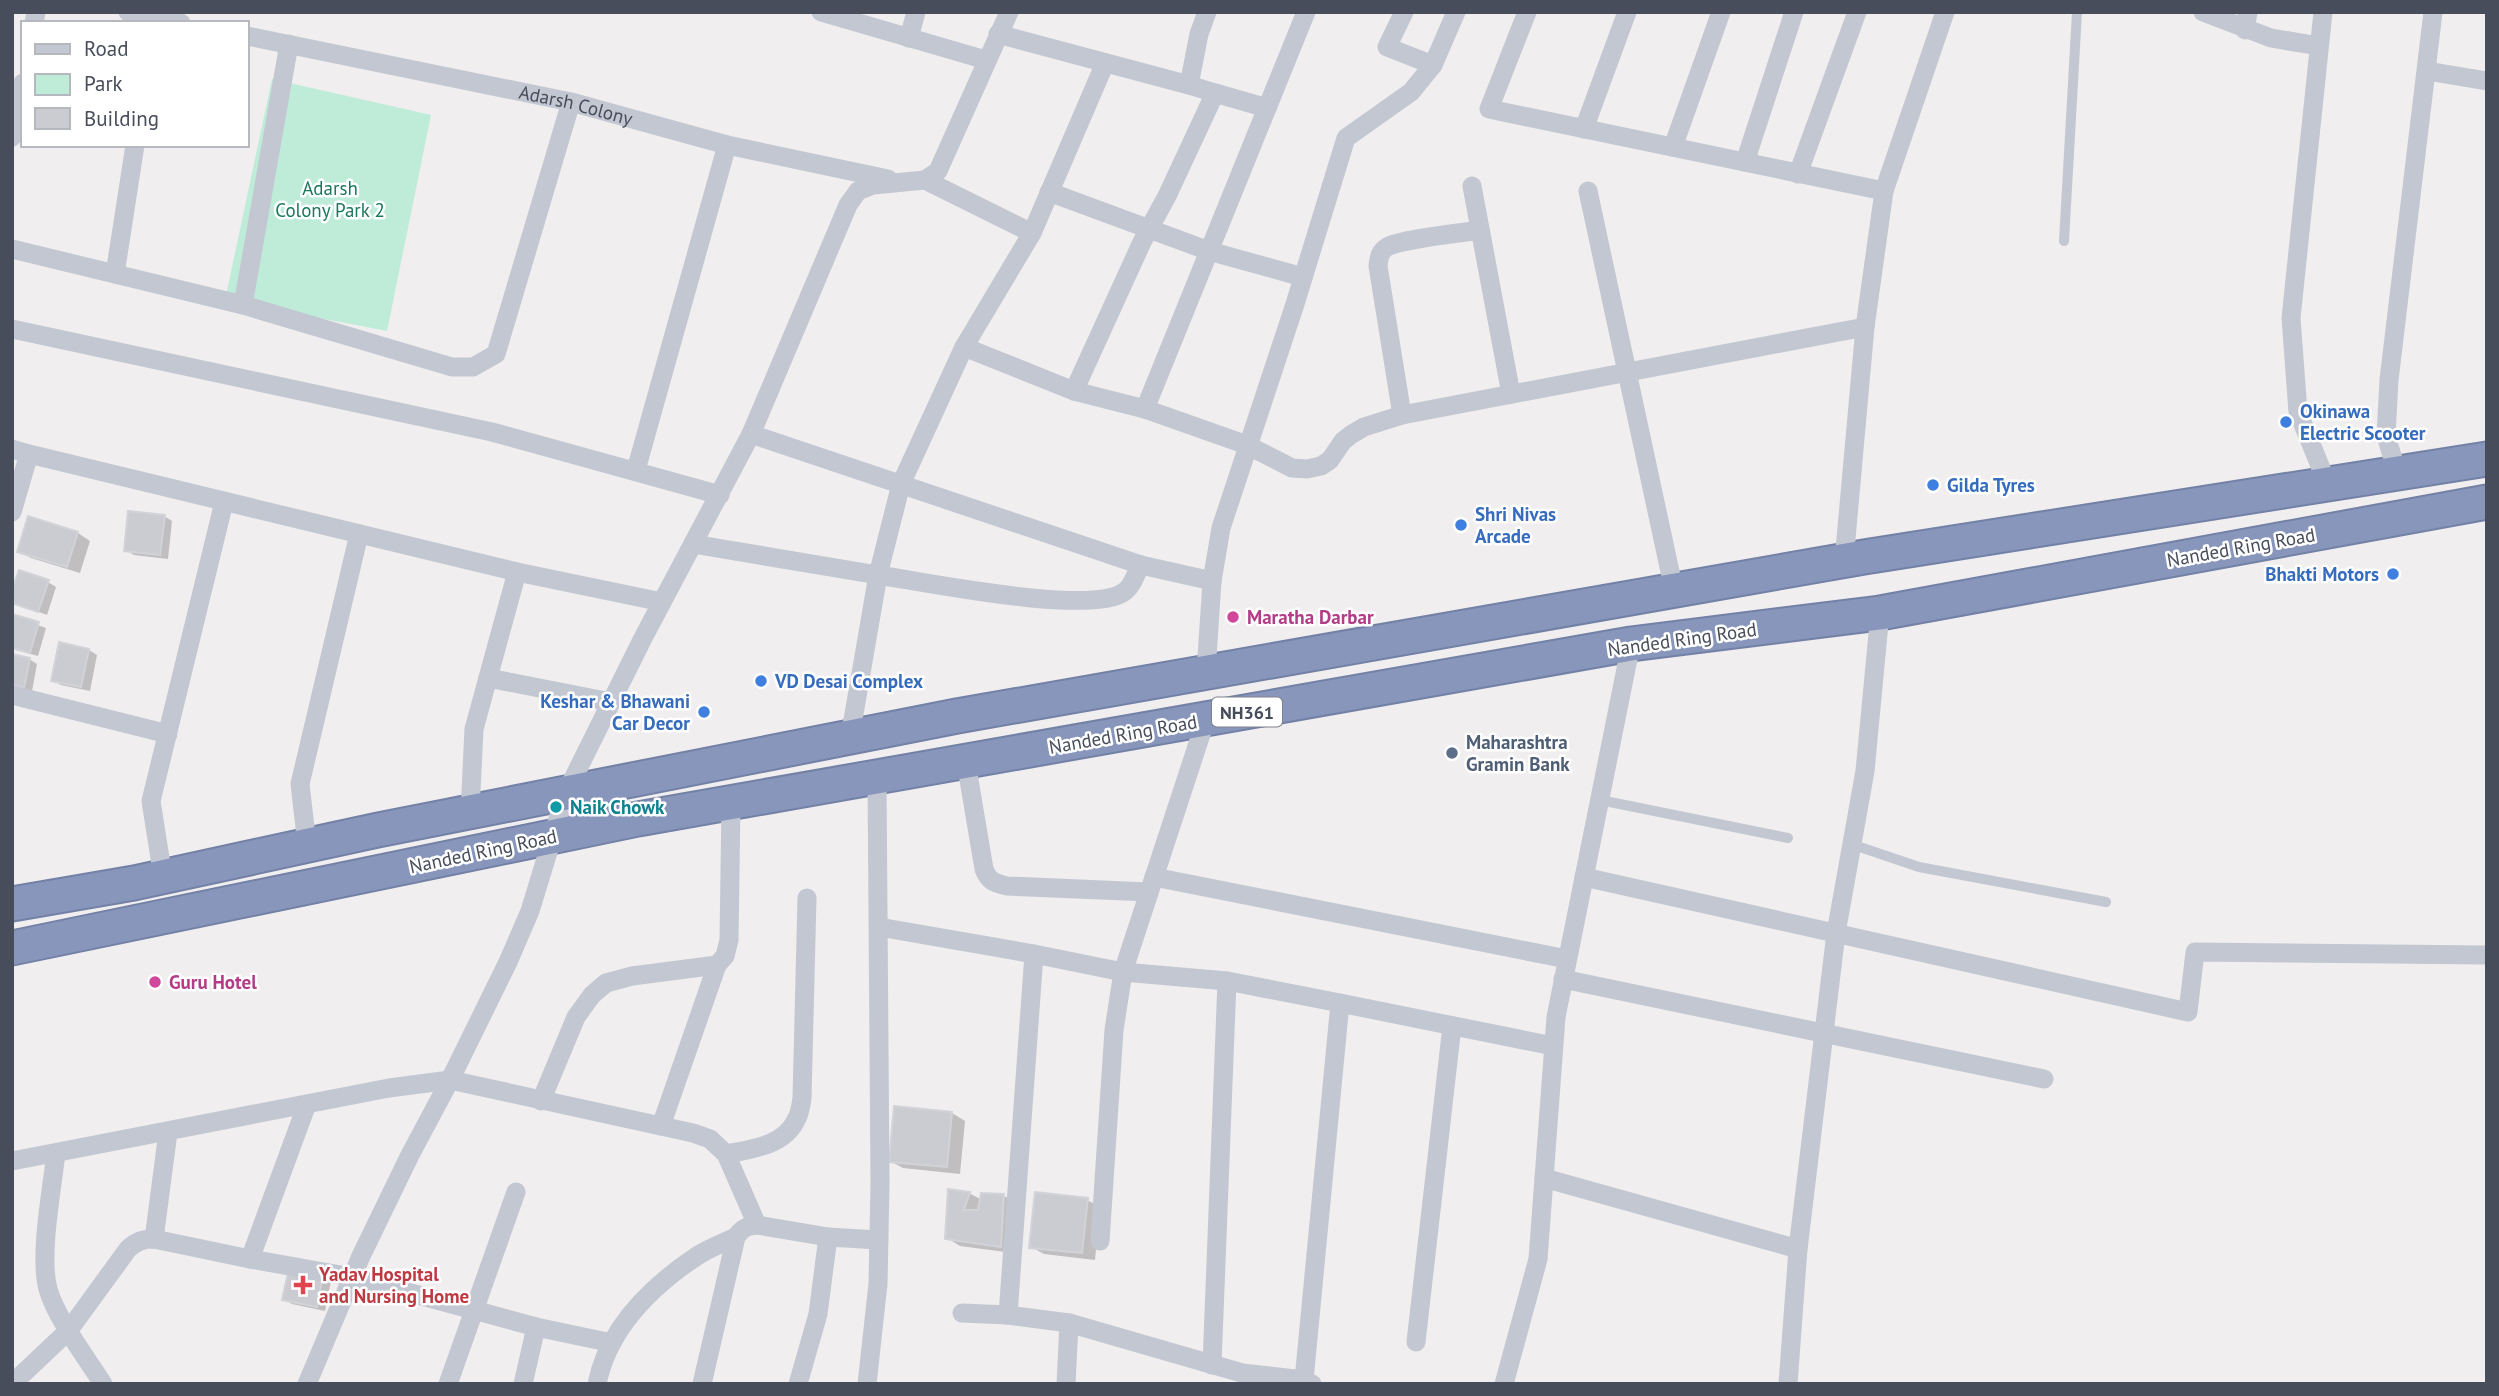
<svg xmlns="http://www.w3.org/2000/svg" width="2499" height="1396" font-family="'PT Sans',sans-serif">
<style>
.green{fill:#beecd9}
.shadow{fill:#0003}
.building{fill:#cbccd2;stroke:#d2d3d9;stroke-width:2}
.lines{fill:none;stroke-linecap:round;stroke-linejoin:round}
.highway-casing{stroke:#7381a6;stroke-width:37}
.lane{stroke:#c2c7d2;stroke-width:10}
.street{stroke:#c2c7d2;stroke-width:19}
.highway{stroke:#8896bb;stroke-width:33}
.shop-dot{fill:#3f7fe0;stroke:#fff;stroke-width:2.5}
.hotel-dot{fill:#d1479c;stroke:#fff;stroke-width:2.5}
.service-dot{fill:#5c6f8a;stroke:#fff;stroke-width:2.5}
.culture-dot{fill:#0f9aa8;stroke:#fff;stroke-width:2.5}
.health-dot{fill:#e0444e;stroke:#fff;stroke-width:2.5}
.labels{text-anchor:middle;dominant-baseline:central;stroke-width:5;stroke-linejoin:round;paint-order:stroke}
.shield{fill:#fff;stroke:#7e828c;stroke-width:2}
.shield-label{font-size:18px;font-weight:bold;fill:#474d5a}
.street-label{font-size:19px;fill:#474d5a;stroke:#fff}
.park-label{font-size:19px;fill:#1b785c;stroke:#fff}
.shop-label{font-size:19px;font-weight:bold;fill:#366cbe;stroke:#fff;text-anchor:start}
.hotel-label{font-size:19px;font-weight:bold;fill:#b23c85;stroke:#fff;text-anchor:start}
.service-label{font-size:19px;font-weight:bold;fill:#4e5e75;stroke:#fff;text-anchor:start}
.culture-label{font-size:19px;font-weight:bold;fill:#0d838f;stroke:#fff;text-anchor:start}
.health-label{font-size:19px;font-weight:bold;fill:#be3a42;stroke:#fff;text-anchor:start}
</style>
<rect width="100%" height="100%" fill="#f0eeee"/>
<!-- green -->
<path class="green" d="M 272,79 L 431,115 L 387,331 L 225,300 Z"/>
<!-- shadow -->
<path class="shadow" d="M 164,516 L 172,521 L 168,559 L 134,555 L 126,550 Z
M 29,519 L 78,533 L 90,541 L 80,573 L 31,558 L 19,551 Z
M 48,582 L 56,587 L 47,615 L 12,602 Z
M 12,616 L 46,628 L 38,656 L 12,649 Z
M 60,644 L 89,650 L 97,655 L 90,691 L 61,685 L 52,680 Z
M 12,656 L 29,659 L 37,664 L 32,691 L 12,687 Z
M 952,1113 L 965,1121 L 960,1174 L 903,1168 L 890,1161 Z
M 969,1193 L 982,1200 L 1004,1196 L 1017,1203 L 1013,1253 L 960,1246 L 947,1238 Z
M 1087,1200 L 1100,1207 L 1095,1260 L 1044,1254 L 1031,1247 Z
M 290,1270 L 331,1281 L 325,1311 L 292,1304 L 284,1299 Z"/>
<!-- building -->
<path class="building" d="M 128,511 L 165,515 L 160,555 L 124,551 Z
M 28,516 L 78,532 L 67,567 L 17,552 Z
M 19,570 L 49,580 L 38,612 L 12,603 L 12,590 Z
M 12,614 L 39,622 L 30,653 L 12,648 Z
M 59,642 L 89,649 L 81,687 L 51,681 Z
M 12,654 L 30,658 L 24,688 L 12,685 Z
M 894,1106 L 952,1112 L 947,1167 L 889,1162 Z
M 948,1189 L 970,1192 L 964,1210 L 978,1210 L 981,1193 L 1004,1194 L 1001,1247 L 945,1239 Z
M 1035,1192 L 1088,1198 L 1082,1253 L 1029,1248 Z
M 289,1268 L 323,1275 L 317,1307 L 282,1300 Z"/>
<g class="lines">
<!-- highway casing -->
<g class="highway-casing">
<path id="highway" d="M 12,904 L 134,883 L 378,830 L 957,716 L 1864,557 L 2487,459
M 12,948 L 638,819 L 1631,644 L 1880,613 L 2487,502"/>
</g>
<!-- lane -->
<path class="lane" d="M 2064,241 L 2077,12
M 1600,800 L 1788,838
M 1851,844 L 1919,867 L 2106,902"/>
<!-- street -->
<g class="street">
<path d="M 128,12 L 181,23"/>
<path d="M 821,12 L 986,60"/>
<path d="M 1527,12 L 1489,109 L 1884,191 L 1865,327 L 1844,561"/>
<path d="M 2203,12 L 2271,38 L 2319,46"/>
<path d="M 2323,12 L 2291,318 L 2298,412 L 2327,483"/>
<path d="M 34,23 L 36,12"/>
<path d="M 2245,30 L 2248,12"/>
<path d="M 998,34 L 1189,85"/>
<path id="s1" d="M 247,36 L 571,102 L 727,145 L 888,179"/>
<path d="M 909,38 L 916,12"/>
<path d="M 1433,65 L 1456,12"/>
<path d="M 2427,71 L 2487,81"/>
<path d="M 1215,93 L 1267,108"/>
<path d="M 1584,129 L 1627,12"/>
<path d="M 12,137 L 23,83"/>
<path d="M 1673,147 L 1721,12"/>
<path d="M 1745,162 L 1794,12"/>
<path d="M 1798,174 L 1857,12"/>
<path d="M 1472,186 L 1511,394"/>
<path d="M 1588,191 L 1674,590"/>
<path d="M 1884,191 L 1945,12"/>
<path d="M 1049,192 L 1209,251 L 1303,277"/>
<path d="M 1032,233 L 1105,63"/>
<path d="M 12,249 L 243,305 L 452,367 L 473,367 L 496,354 L 571,102"/>
<path d="M 115,274 L 135,145"/>
<path d="M 243,305 L 289,44"/>
<path d="M 12,329 L 492,432 L 720,495"/>
<path d="M 964,347 L 1074,391 L 1145,409 L 1247,445 L 1292,468 L 1307,469 L 1321,466 L 1330,460 L 1343,441 L 1352,434 L 1364,427 L 1402,415 L 1865,327"/>
<path d="M 1074,391 L 1142,242 L 1167,196 L 1215,93 L 1189,85 L 1199,34 L 1207,12"/>
<path d="M 1145,409 L 1306,12"/>
<path d="M 1402,415 L 1378,266 C 1379,259 1379,252 1387,247 C 1401,239 1461,233 1480,230"/>
<path d="M 751,434 L 1141,565 L 1212,581"/>
<path d="M 12,449 L 29,454 L 12,512"/>
<path d="M 29,454 L 517,572 L 662,602"/>
<path d="M 636,470 L 727,145"/>
<path d="M 2397,472 L 2386,436 L 2389,380 L 2433,12"/>
<path d="M 693,544 L 878,575 L 901,484 L 964,347 L 1032,233 L 925,180"/>
<path d="M 1206,672 L 1212,581 L 1221,528 L 1295,304 L 1346,138 L 1411,92 L 1433,65 L 1387,47 L 1404,12"/>
<path d="M 488,678 L 611,702"/>
<path d="M 12,695 L 168,734"/>
<path d="M 850,737 L 878,575 C 924,582 1091,616 1124,592 C 1132,587 1136,573 1141,565"/>
<path d="M 966,762 L 984,869 C 989,882 995,883 1007,886 L 1149,892"/>
<path d="M 470,812 L 474,729 L 517,572"/>
<path d="M 307,845 L 300,784 L 359,534"/>
<path d="M 163,877 L 151,801 L 224,502"/>
<path d="M 1154,877 L 1567,959"/>
<path d="M 1584,877 L 2188,1012 L 2195,952 L 2487,955"/>
<path d="M 879,927 L 1034,954"/>
<path d="M 1563,979 L 2044,1079"/>
<path d="M 1340,1003 L 1553,1046"/>
<path d="M 541,1101 L 576,1017 L 592,995 L 606,983 L 632,976 L 717,965 L 725,956 L 729,940 L 731,803"/>
<path d="M 661,1126 L 717,965"/>
<path d="M 56,1153 C 52,1189 39,1256 48,1289 C 56,1318 86,1357 103,1384"/>
<path d="M 726,1154 C 751,1149 784,1146 796,1120 C 800,1114 801,1105 802,1098 L 807,898"/>
<path d="M 12,1161 L 389,1088 L 450,1080 L 693,1133 L 710,1139 L 726,1154 L 757,1225"/>
<path d="M 1544,1178 L 1798,1249"/>
<path d="M 154,1239 L 168,1132"/>
<path d="M 1100,1241 L 1114,1030 L 1123,972 L 1227,981 L 1340,1003 L 1304,1380"/>
<path d="M 250,1259 L 307,1104"/>
<path d="M 962,1313 L 1008,1315 L 1069,1323 L 1066,1384"/>
<path d="M 1008,1315 L 1034,954 L 1123,972 L 1206,719"/>
<path d="M 1069,1323 L 1242,1373 L 1304,1380 L 1312,1384"/>
<path d="M 1416,1342 L 1452,1026"/>
<path d="M 1212,1365 L 1227,981"/>
<path d="M 12,1384 L 69,1330 L 128,1249 C 137,1241 143,1239 154,1239 L 250,1259 L 352,1277 L 536,1327 L 612,1343"/>
<path d="M 307,1384 L 361,1256 L 410,1155 L 450,1080 L 508,962 L 530,911 L 566,793 L 643,638 L 751,434 L 848,205 L 858,191 L 873,185 L 925,180 L 938,171 L 1009,12"/>
<path d="M 448,1384 L 516,1192"/>
<path d="M 523,1384 L 536,1327"/>
<path d="M 597,1384 C 608,1328 652,1286 697,1256 C 709,1248 723,1243 736,1237"/>
<path d="M 702,1384 L 736,1237 C 742,1228 747,1226 757,1225 L 828,1237 L 879,1240"/>
<path d="M 798,1384 L 818,1314 L 828,1237"/>
<path d="M 867,1384 L 878,1284 L 880,1184 L 877,777"/>
<path d="M 1504,1384 L 1538,1259 L 1556,1017 L 1631,644"/>
<path d="M 1788,1384 L 1798,1249 L 1836,933 L 1865,771 L 1880,613"/>
</g>
<!-- highway -->
<use href="#highway" class="highway"/>
</g>
<!-- markers -->
<g class="shop-dot">
<circle cx="2286" cy="422" r="7"/>
<circle cx="1933" cy="485" r="7"/>
<circle cx="1461" cy="525" r="7"/>
<circle cx="2393" cy="574" r="7"/>
<circle cx="761" cy="681" r="7"/>
<circle cx="704" cy="712" r="7"/>
</g>
<g class="hotel-dot">
<circle cx="1233" cy="617" r="7"/>
<circle cx="155" cy="982" r="7"/>
</g>
<circle class="service-dot" cx="1452" cy="753" r="7"/>
<circle class="culture-dot" cx="556" cy="807" r="7"/>
<path class="health-dot" d="M299.5 1274.5h7v7h7v7h-7v7h-7v-7h-7v-7h7z"/>
<g class="labels">
<!-- shield labels -->
<rect class="shield" x="1212" y="697.5" width="70" height="29" rx="5"/>
<g class="shield-label">
<text x="1247" y="712">NH361</text>
</g>
<!-- street labels -->
<g class="street-label">
<text stroke="none"><textPath href="#s1" startOffset="336">Adarsh Colony</textPath></text>
<text transform="translate(2241 547) rotate(-10)">Nanded Ring Road</text>
<text transform="translate(1682 639) rotate(-8)">Nanded Ring Road</text>
<text transform="translate(1123 734) rotate(-10)">Nanded Ring Road</text>
<text transform="translate(483 851) rotate(-12)">Nanded Ring Road</text>
</g>
<!-- park labels -->
<g class="park-label">
<text x="330" y="188">Adarsh<tspan x="330" dy="22">Colony Park 2</tspan></text>
</g>
<!-- shop labels -->
<g class="shop-label">
<text x="2300" y="411">Okinawa<tspan x="2300" dy="22">Electric Scooter</tspan></text>
<text x="1947" y="485">Gilda Tyres</text>
<text x="1475" y="514">Shri Nivas<tspan x="1475" dy="22">Arcade</tspan></text>
<text x="2379" y="574" text-anchor="end">Bhakti Motors</text>
<text x="775" y="681">VD Desai Complex</text>
<text x="690" y="701" text-anchor="end">Keshar &amp; Bhawani<tspan x="690" dy="22">Car Decor</tspan></text>
</g>
<!-- hotel labels -->
<g class="hotel-label">
<text x="1247" y="617">Maratha Darbar</text>
<text x="169" y="982">Guru Hotel</text>
</g>
<!-- service labels -->
<g class="service-label">
<text x="1466" y="742">Maharashtra<tspan x="1466" dy="22">Gramin Bank</tspan></text>
</g>
<!-- culture labels -->
<g class="culture-label">
<text x="570" y="807">Naik Chowk</text>
</g>
<!-- health labels -->
<g class="health-label">
<text x="319" y="1274">Yadav Hospital<tspan x="319" dy="22">and Nursing Home</tspan></text>
</g>
</g>
<!-- border -->
<rect width="2499" height="1396" fill="none" stroke="#474d5a" stroke-width="28"/>
<!-- legend -->
<rect x="21" y="21" width="228" height="126" fill="#ffffff" stroke="#b5b8bd" stroke-width="2"/>
<rect x="35" y="44" width="35" height="10" fill="#c2c7d2" stroke="#b5b8bd" stroke-width="2"/>
<text x="84" y="56" font-size="21" fill="#474d5a">Road</text>
<rect x="35" y="74" width="35" height="21" fill="#beecd9" stroke="#b5b8bd" stroke-width="2"/>
<text x="84" y="91" font-size="21" fill="#474d5a">Park</text>
<rect x="35" y="108" width="35" height="21" fill="#cbccd2" stroke="#b5b8bd" stroke-width="2"/>
<text x="84" y="126" font-size="21" fill="#474d5a">Building</text>
</svg>
